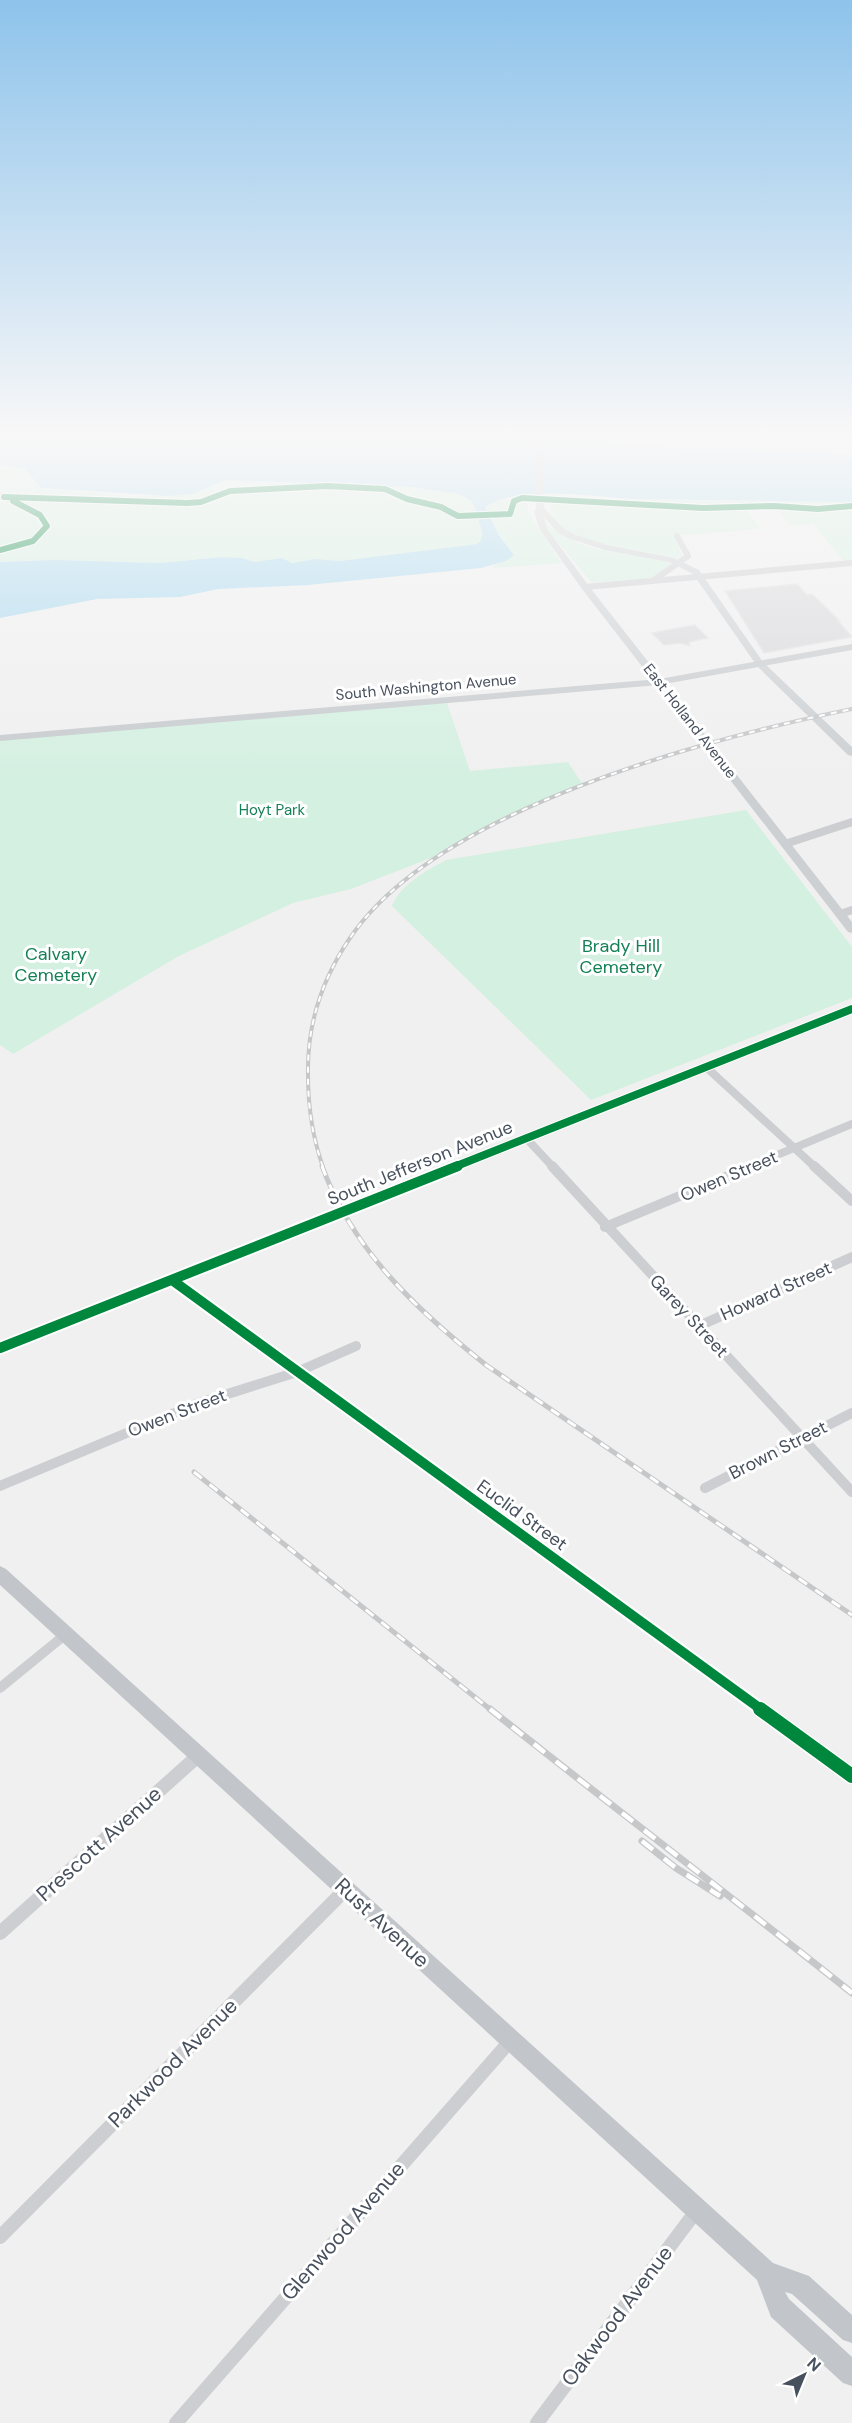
<svg xmlns="http://www.w3.org/2000/svg" width="852" height="2423" font-family="'DM Sans',sans-serif">
<style>
.green{fill:#d4f0e1}
.water{fill:#a8d9ef}
.building{fill:#d8d8db;stroke:#e2e2e3;stroke-width:1.5}
.lines{fill:none;stroke-linecap:round;stroke-linejoin:round}
.minor-far3{stroke:#ccced1;stroke-width:6}
.minor-far2{stroke:#ccced1;stroke-width:8}
.minor-far1{stroke:#ccced1;stroke-width:10}
.minor{stroke:#ccced1;stroke-width:14}
.secondary{fill:#ccd0d3;fill-rule:evenodd}
.primary{fill:#c7cbce;fill-rule:evenodd}
.trunk{fill:#c2c6ca;fill-rule:evenodd}
.rail-far2-casing{stroke:#c6c7c9;stroke-width:4}
.rail-far1-casing{stroke:#c6c7c9;stroke-width:5}
.rail-casing{stroke:#c6c7c9;stroke-width:7}
.rail-far2{stroke:#fff;stroke-width:2;stroke-dasharray:6;stroke-linecap:butt}
.rail-far1{stroke:#fff;stroke-width:3;stroke-dasharray:10;stroke-linecap:butt}
.rail{stroke:#fff;stroke-width:4.5;stroke-dasharray:14;stroke-linecap:butt}
.cycleway-far3-casing{stroke:#fff;stroke-width:8}
.cycleway-far2-casing{stroke:#fff;stroke-width:10}
.cycleway-far1-casing{stroke:#fff;stroke-width:14}
.cycleway-casing{stroke:#fff;stroke-width:17}
.cycleway-far3{stroke:#00873e;stroke-width:6}
.cycleway-far2{stroke:#00873e;stroke-width:8}
.cycleway-far1{stroke:#00873e;stroke-width:10}
.cycleway{stroke:#00873e;stroke-width:14}
.labels{text-anchor:middle;dominant-baseline:central;stroke-width:6;stroke-linejoin:round;paint-order:stroke}
.far-street-label{font-size:15px;fill:#47505d;stroke:#fff}
.far-park-label{font-size:15px;fill:#158055;stroke:#fff}
.park-label{font-size:18px;fill:#158055;stroke:#fff}
.street-label{font-size:18px;fill:#47505d;stroke:#fff}
.near-street-label{font-size:21px;fill:#47505d;stroke:#fff}
</style>
<rect width="100%" height="100%" fill="#f1f0f0"/>
<!-- green -->
<path class="green" d="M 0,464 L 25,469 L 41,488 L 134,496 L 193,494 L 225,480 L 411,487 L 459,494 L 470,500 L 475,506 L 482,532 L 481,541 L 477,544 L 340,561 L 315,559 L 292,563 L 282,558 L 254,562 L 242,558 L 223,557 L 160,563 L 55,560 L 0,562 Z
M 555,494 L 617,499 L 852,502 L 852,560 L 843,561 L 813,524 L 790,526 L 776,507 L 747,510 L 761,529 L 674,536 L 682,555 L 678,558 L 601,544 L 566,531 L 550,516 L 550,495 Z
M 526,496 L 528,511 L 561,563 L 494,568 L 493,566 L 514,555 L 500,537 L 485,507 L 496,501 Z
M 543,518 C 570,555 630,550 670,563 L 670,566 L 654,578 L 592,583 L 549,532 Z
M 446,700 L 470,771 L 568,762 L 583,785 L 509,815 L 436,856 L 351,889 L 293,903 L 179,956 L 13,1054 L 0,1045 L 0,738 Z
M 746,810 L 852,947 L 852,998 L 591,1100 L 392,906 C 400,885 427,870 446,860 Z"/>
<!-- water -->
<path class="water" d="M 0,439 L 582,439 L 681,448 L 828,452 L 852,456 L 852,502 C 781,501 709,500 638,499 C 596,498 521,483 485,507 L 500,537 L 514,555 L 506,561 L 481,568 L 308,585 L 218,589 L 180,597 L 97,599 L 0,618 L 0,562 L 55,560 L 160,563 L 223,557 L 242,558 L 254,562 L 282,558 L 292,563 L 315,559 L 340,561 L 477,544 L 481,540 L 482,532 L 475,507 L 470,500 L 459,494 L 411,487 L 225,480 L 193,494 L 166,496 L 41,488 L 25,469 L 0,464 Z"/>
<!-- building -->
<path class="building" d="M 797,584 L 807,595 L 812,594 L 840,621 L 838,621 L 852,637 L 764,653 L 725,591 Z
M 695,625 L 708,638 L 689,642 L 690,646 L 680,643 L 664,645 L 652,633 Z"/>
<g class="lines">
<!-- minor-far3 -->
<path class="minor-far3" d="M 0,495 L 40,515 L 47,526 L 33,541 L 0,550
M 654,580 L 688,556 L 677,536
M 585,587 L 852,563"/>
<!-- minor-far2 -->
<path class="minor-far2" d="M 785,844 L 852,822
M 840,914 L 852,910
M 706,1067 L 815,1167
M 526,1138 L 553,1167
M 454,1167 L 852,1009
M 748,1167 L 852,1124"/>
<!-- minor-far1 -->
<path class="minor-far1" d="M 552,1166 L 852,1492
M 814,1166 L 852,1201
M 605,1227 L 752,1166
M 172,1280 L 762,1710
M 699,1326 L 852,1257
M 0,1348 L 458,1166
M 0,1486 L 196,1404 L 297,1372 L 356,1346
M 705,1488 L 852,1413
M 0,1688 L 66,1634"/>
<!-- minor -->
<path class="minor" d="M 760,1709 L 852,1776
M 0,1933 L 199,1755
M 0,2237 L 346,1889
M 176,2423 L 511,2040
M 537,2423 L 697,2210"/>
<!-- secondary -->
<path class="secondary" d="M 534,439 L 542,439 L 544,508 L 564,529 L 576,535 L 607,545 L 674,558 L 699,570 L 763,662 L 852,747 L 852,756 L 848,755 L 757,666 L 693,574 L 669,562 L 605,550 L 570,539 L 558,533 L 544,517 L 548,530 L 588,585 L 852,922 L 852,933 L 848,932 L 582,589 L 540,530 L 534,512 L 536,508 Z"/>
<!-- primary -->
<path class="primary" d="M 852,644 L 852,650 L 659,685 L 0,741 L 0,735 L 659,679 Z"/>
<!-- trunk -->
<path class="trunk" d="M 0,1566 L 6,1569 L 773,2263 L 809,2276 L 852,2315 L 852,2343 L 843,2340 L 792,2294 L 785,2292 L 789,2299 L 852,2357 L 852,2386 L 843,2383 L 771,2317 L 757,2280 L 0,1585 Z"/>
<!-- rail-far2 casing -->
<g class="rail-far2-casing">
<path id="rail-far2" d="M 323,1167 C 312,1136 308,1107 308,1074 C 307,1025 322,979 350,938 C 437,809 706,739 852,709"/>
</g>
<!-- rail-far1 casing -->
<g class="rail-far1-casing">
<path id="rail-far1" d="M 322,1166 C 353,1251 417,1310 486,1365 L 852,1615
M 194,1472 L 491,1710"/>
</g>
<!-- rail casing -->
<g class="rail-casing">
<path id="rail" d="M 490,1709 C 610,1805 732,1897 852,1993
M 642,1841 L 676,1868 L 720,1896"/>
</g>
<!-- rail-far2 -->
<use href="#rail-far2" class="rail-far2"/>
<!-- rail-far1 -->
<use href="#rail-far1" class="rail-far1"/>
<!-- rail -->
<use href="#rail" class="rail"/>
<!-- cycleway-far3 casing -->
<g class="cycleway-far3-casing">
<path id="cycleway-far3" d="M 4,497 L 187,503 L 201,502 L 230,491 L 327,486 L 385,489 L 407,499 L 441,507 L 458,516 L 510,514 L 514,501 L 522,498 L 703,508 L 774,506 L 818,509 L 852,506
M 0,550 L 33,541 L 47,526 L 40,515 L 13,501"/>
</g>
<!-- cycleway-far2 casing -->
<g class="cycleway-far2-casing">
<path id="cycleway-far2" d="M 454,1167 L 852,1009"/>
</g>
<!-- cycleway-far1 casing -->
<g class="cycleway-far1-casing">
<path id="cycleway-far1" d="M 172,1280 L 762,1710
M 0,1348 L 458,1166"/>
</g>
<!-- cycleway casing -->
<g class="cycleway-casing">
<path id="cycleway" d="M 760,1709 L 852,1776"/>
</g>
<!-- cycleway-far3 -->
<use href="#cycleway-far3" class="cycleway-far3"/>
<!-- cycleway-far2 -->
<use href="#cycleway-far2" class="cycleway-far2"/>
<!-- cycleway-far1 -->
<use href="#cycleway-far1" class="cycleway-far1"/>
<!-- cycleway -->
<use href="#cycleway" class="cycleway"/>
</g>
<!-- sky -->
<linearGradient id="sky" x2="0" y2="1"><stop stop-color="#8ec3eb"/><stop offset="0.56" stop-color="#f9f8f8"/><stop offset="1" stop-color="#f9f8f8" stop-opacity="0"/></linearGradient>
<rect width="852" height="778" fill="url(#sky)"/>
<g class="labels">
<!-- far-street labels -->
<g class="far-street-label">
<text transform="translate(426 687) rotate(-5)">South Washington Avenue</text>
<text transform="translate(690 721) rotate(52)">East Holland Avenue</text>
</g>
<!-- far-park labels -->
<g class="far-park-label">
<text x="272" y="810">Hoyt Park</text>
</g>
<!-- park labels -->
<g class="park-label">
<text x="621" y="946">Brady Hill<tspan x="621" dy="21">Cemetery</tspan></text>
<text x="56" y="954">Calvary<tspan x="56" dy="21">Cemetery</tspan></text>
</g>
<!-- street labels -->
<g class="street-label">
<text transform="translate(420 1163) rotate(-22)">South Jefferson Avenue</text>
<text transform="translate(729 1176) rotate(-23)">Owen Street</text>
<text transform="translate(776 1291) rotate(-24)">Howard Street</text>
<text transform="translate(689 1316) rotate(47)">Garey Street</text>
<text transform="translate(177 1413) rotate(-21)">Owen Street</text>
<text transform="translate(778 1450) rotate(-27)">Brown Street</text>
<text transform="translate(522 1515) rotate(36)">Euclid Street</text>
</g>
<!-- near-street labels -->
<g class="near-street-label">
<text transform="translate(99 1844) rotate(-42)">Prescott Avenue</text>
<text transform="translate(382 1923) rotate(43)">Rust Avenue</text>
<text transform="translate(173 2063) rotate(-45)">Parkwood Avenue</text>
<text transform="translate(343 2231) rotate(-49)">Glenwood Avenue</text>
<text transform="translate(617 2316) rotate(-53)">Oakwood Avenue</text>
</g>
</g>
<!-- north arrow -->
<g transform="translate(804 2375) rotate(43)" stroke="#ffffff" stroke-width="4.5" paint-order="stroke">
<path d="M0-4.5L10 22L0 15L-10 22Z" fill="#47505d"/>
<text y="-9" font-size="16" font-weight="bold" text-anchor="middle" fill="#47505d">N</text>
</g>
</svg>
